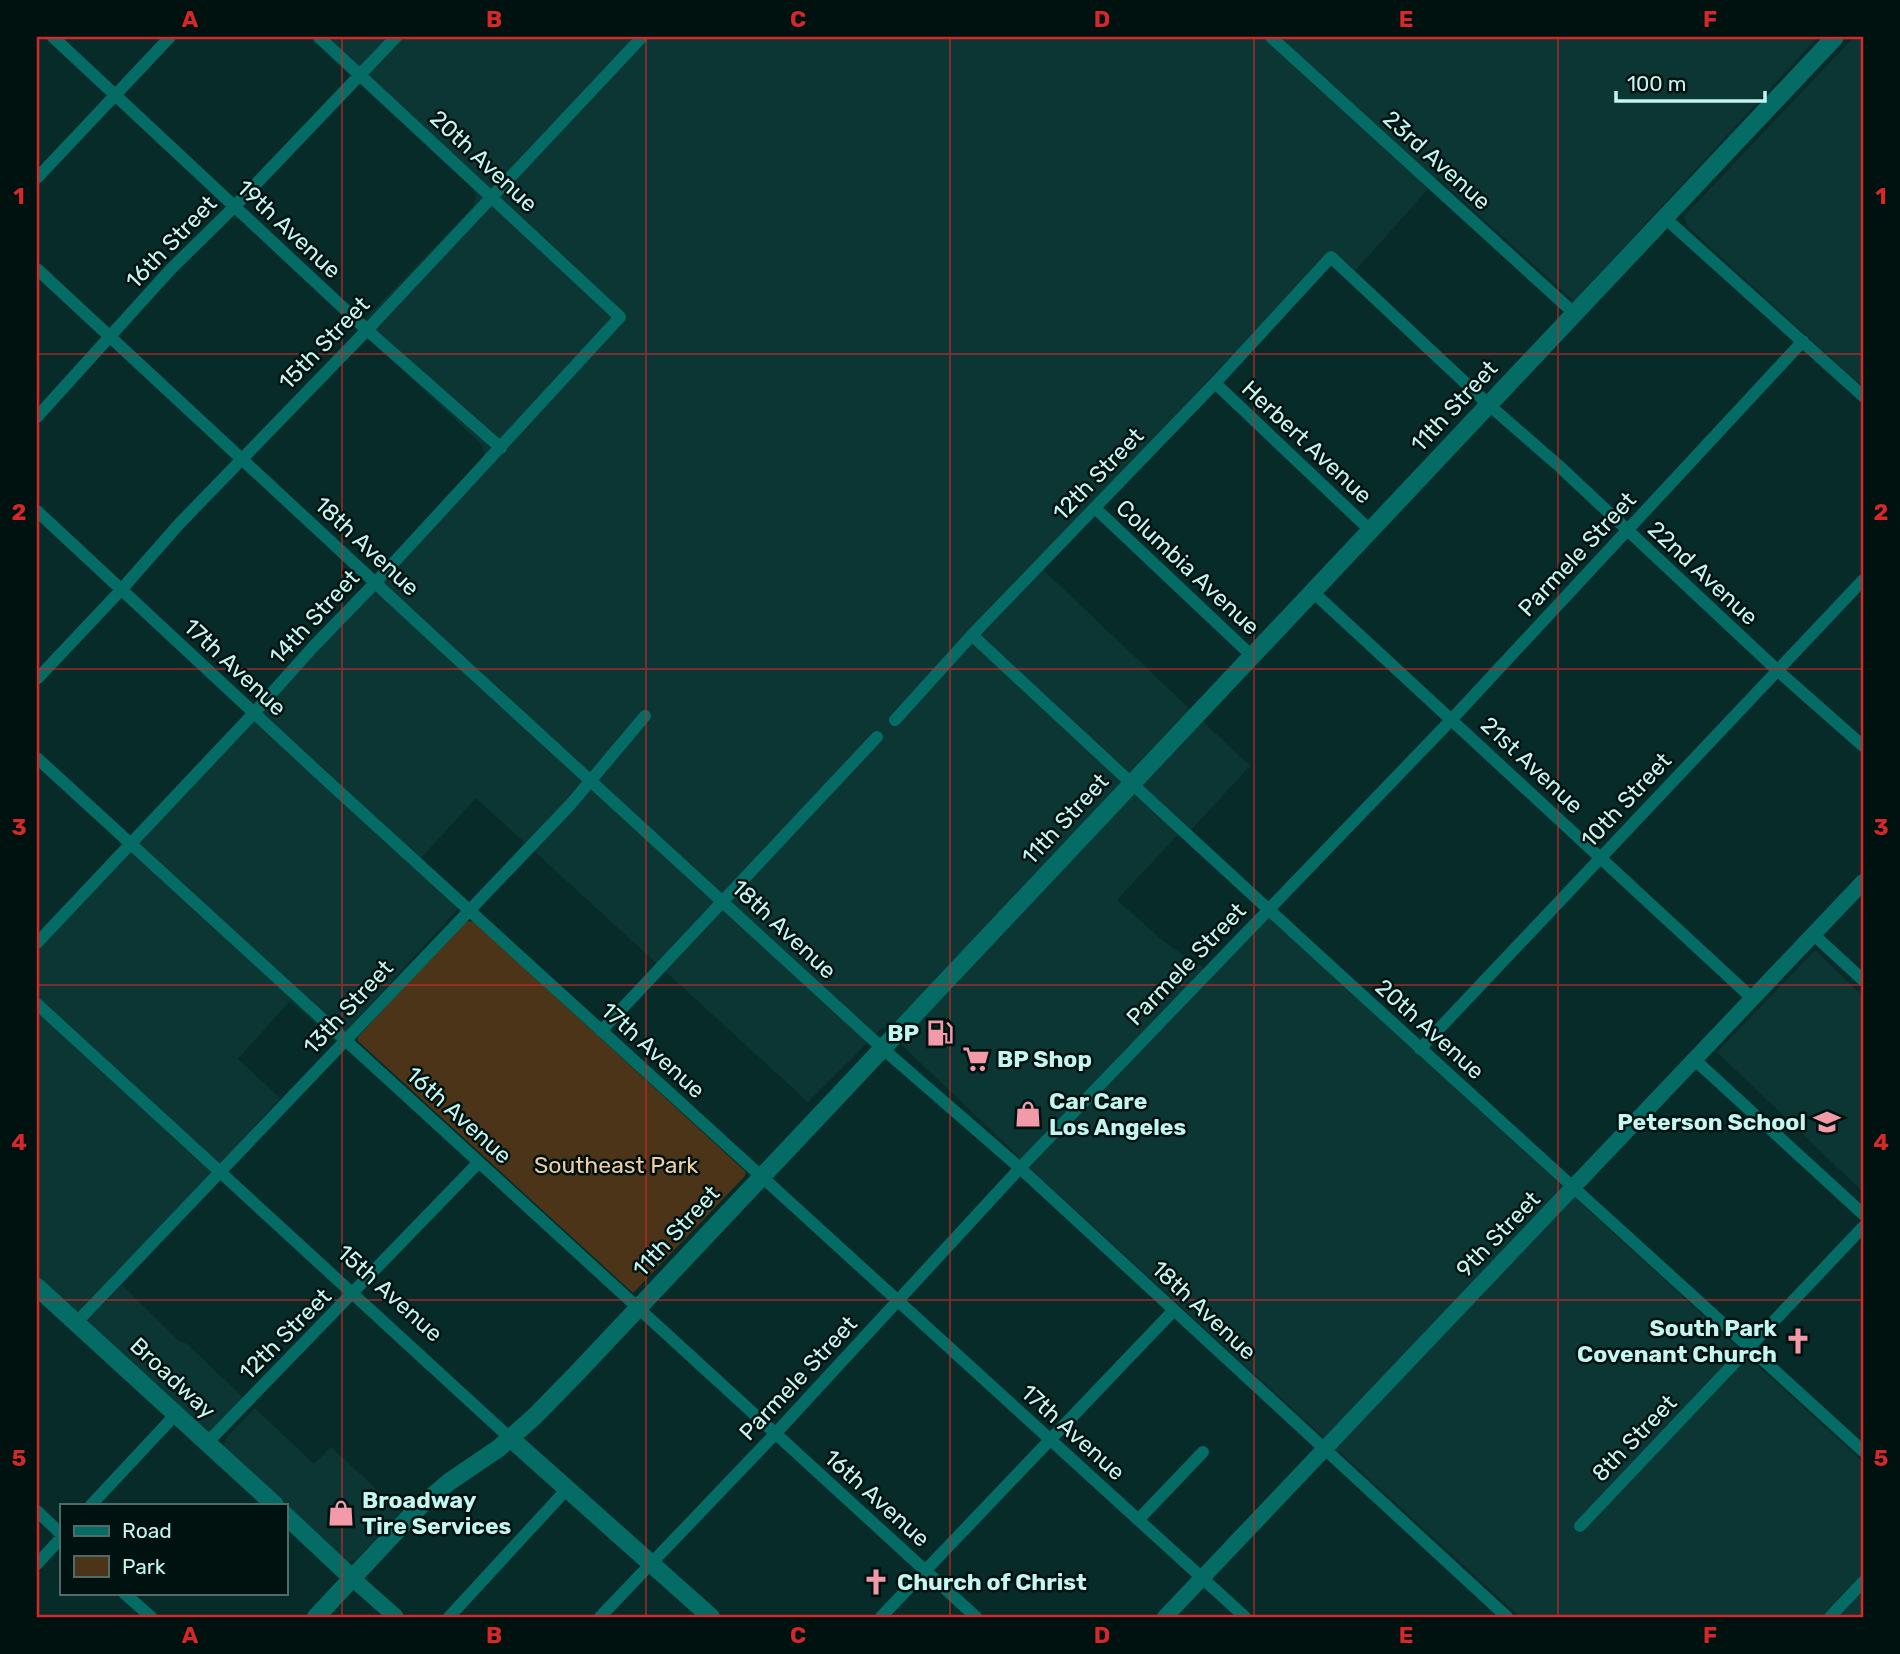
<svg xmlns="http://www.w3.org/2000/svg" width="1900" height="1654" font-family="Rubik,sans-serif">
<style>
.built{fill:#0c3633}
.green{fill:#4c3419}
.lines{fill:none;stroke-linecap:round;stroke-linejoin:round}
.minor{stroke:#056b65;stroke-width:12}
.tertiary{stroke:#056b65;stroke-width:16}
.secondary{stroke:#056b65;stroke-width:18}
.grid{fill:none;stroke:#d62828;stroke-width:2;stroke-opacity:0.55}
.labels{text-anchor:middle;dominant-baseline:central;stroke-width:5;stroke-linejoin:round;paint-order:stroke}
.street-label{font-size:23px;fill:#c4f6f1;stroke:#001210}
.poi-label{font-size:23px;font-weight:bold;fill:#c4f6f1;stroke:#001210;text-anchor:start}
.park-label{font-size:23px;fill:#f2cca5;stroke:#001210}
.neatline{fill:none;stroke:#d62828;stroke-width:2.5}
.grid-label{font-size:23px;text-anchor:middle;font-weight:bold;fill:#d62828}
</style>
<rect width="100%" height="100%" fill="#062b28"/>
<!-- built -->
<path class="built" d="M 308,37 L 1818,37 L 1574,301 L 1438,178 L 1354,272 L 1322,259 L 1036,563 L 1250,766 L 1190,831 L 1185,827 L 1117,900 L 1163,941 L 1204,969 L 1262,911 L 1863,1462 L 1863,1617 L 1520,1617 L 1042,1179 L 883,1027 L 808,1102 L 476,798 L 421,858 L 466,900 L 336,1042 L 290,1001 L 238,1059 L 280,1098 L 204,1182 L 81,1311 L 77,1313 L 37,1279 L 37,934 L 485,458 L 482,445 L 357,327 L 473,207 L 476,196 L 472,188 Z
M 1854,37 L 1863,37 L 1863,387 L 1687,226 L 1684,216 Z
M 1815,950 L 1863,996 L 1863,1192 L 1717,1052 Z
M 122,1285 L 178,1340 L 187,1344 L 246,1400 L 215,1431 L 208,1433 L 89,1324 L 89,1319 Z
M 255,1408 L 314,1464 L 331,1447 L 401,1512 L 357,1559 L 348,1562 L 343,1558 L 223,1447 L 227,1437 Z"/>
<!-- green -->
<path class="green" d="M 468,921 L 474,922 L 746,1172 L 744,1177 L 633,1293 L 358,1041 L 358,1037 L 461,925 Z"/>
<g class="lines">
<!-- minor -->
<path class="minor" d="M 53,37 L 367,330 L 501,448
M 1271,37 L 1575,314
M 37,178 L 170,37
M 1665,218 L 1863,396
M 37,269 L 439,642 L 882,1048 L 1020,1168 L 1507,1617
M 1215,383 L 1371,531
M 37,417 L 170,270 L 235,206 L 396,37
M 1095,508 L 1253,657
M 37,511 L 323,777 L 1245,1617
M 1313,592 L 1753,999
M 972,635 C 1266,910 1566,1180 1863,1451
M 37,679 L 121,590 L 180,523 L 367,330 L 642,37
M 895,720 L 972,635 L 1215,383 L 1331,257 L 1489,405 L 1559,466 L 1777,670 L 1863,746
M 37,758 L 976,1617
M 1813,934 L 1863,980
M 37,943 L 254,713 L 313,647 L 375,583 L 620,317 L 319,37
M 37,1004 L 510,1438
M 601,1031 L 877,737
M 1420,1049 L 1863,580
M 1695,1060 L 1863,1214
M 77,1322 L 570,805 L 645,716
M 207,1443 L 479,1162
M 91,1505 L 176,1414
M 37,1511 L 61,1534
M 1138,1520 L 1203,1452
M 1580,1526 L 1863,1227
M 37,1564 L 61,1538
M 124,1593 L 151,1617
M 449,1617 L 567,1489
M 600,1617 L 775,1434 L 1020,1168 L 1452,719 L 1803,341
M 881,1617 L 1173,1311
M 1830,1617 L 1863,1582"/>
<!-- tertiary -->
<path class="tertiary" d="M 352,1578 L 396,1617
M 1165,1617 L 1863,882"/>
<!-- secondary -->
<path class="secondary" d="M 37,1287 L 275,1505
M 510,1438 L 711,1617
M 285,1515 L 352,1578
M 316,1617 L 416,1510 L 449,1482 L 499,1448 L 535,1416 L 577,1373 L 1835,37"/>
</g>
<!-- grid -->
<path class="grid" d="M 342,37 L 342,1617M 646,37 L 646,1617M 950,37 L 950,1617M 1254,37 L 1254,1617M 1558,37 L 1558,1617M 37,354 L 1863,354M 37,669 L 1863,669M 37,985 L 1863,985M 37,1300 L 1863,1300"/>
<!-- icons -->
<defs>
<g id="fuel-bare" transform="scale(2.1)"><path d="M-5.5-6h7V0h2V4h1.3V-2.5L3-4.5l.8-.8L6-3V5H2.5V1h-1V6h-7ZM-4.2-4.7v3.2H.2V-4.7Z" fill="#f39aa9" stroke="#001210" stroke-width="2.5" paint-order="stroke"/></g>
<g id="supermarket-bare" transform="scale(2.1)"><path d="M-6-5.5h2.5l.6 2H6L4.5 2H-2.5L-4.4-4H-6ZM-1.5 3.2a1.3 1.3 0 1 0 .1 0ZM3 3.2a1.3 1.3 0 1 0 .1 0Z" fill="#f39aa9" stroke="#001210" stroke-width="2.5" paint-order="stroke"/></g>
<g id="shop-bare" transform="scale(2.1)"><path d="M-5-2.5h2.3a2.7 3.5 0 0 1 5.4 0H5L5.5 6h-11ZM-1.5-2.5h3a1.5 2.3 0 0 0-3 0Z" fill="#f39aa9" stroke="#001210" stroke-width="2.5" paint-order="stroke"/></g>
<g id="school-bare" transform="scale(2.1)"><path d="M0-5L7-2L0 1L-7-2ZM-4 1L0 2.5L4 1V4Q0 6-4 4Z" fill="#f39aa9" stroke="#001210" stroke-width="2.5" paint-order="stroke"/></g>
<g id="church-bare" transform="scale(2.1)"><path d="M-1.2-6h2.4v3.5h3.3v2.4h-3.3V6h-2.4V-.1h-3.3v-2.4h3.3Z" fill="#f39aa9" stroke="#001210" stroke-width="2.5" paint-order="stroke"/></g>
</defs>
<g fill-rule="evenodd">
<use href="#fuel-bare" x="940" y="1033"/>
<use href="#supermarket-bare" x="976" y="1059"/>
<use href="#shop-bare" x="1028" y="1114"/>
<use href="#school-bare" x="1827" y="1122"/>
<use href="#church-bare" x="1798" y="1341"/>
<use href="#shop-bare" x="341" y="1513"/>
<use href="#church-bare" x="876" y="1582"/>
</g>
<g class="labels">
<!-- street labels -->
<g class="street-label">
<text transform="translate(1437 160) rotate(42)">23rd Avenue</text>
<text transform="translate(484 161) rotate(43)">20th Avenue</text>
<text transform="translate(289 229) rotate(43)">19th Avenue</text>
<text transform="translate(171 242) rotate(-46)">16th Street</text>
<text transform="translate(324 343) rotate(-46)">15th Street</text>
<text transform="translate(1454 406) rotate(-47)">11th Street</text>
<text transform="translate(1307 442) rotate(43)">Herbert Avenue</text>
<text transform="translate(1098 474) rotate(-46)">12th Street</text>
<text transform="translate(367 546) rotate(43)">18th Avenue</text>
<text transform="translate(1577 554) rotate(-47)">Parmele Street</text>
<text transform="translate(1188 567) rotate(43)">Columbia Avenue</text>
<text transform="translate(1703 573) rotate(43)">22nd Avenue</text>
<text transform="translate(314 617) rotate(-47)">14th Street</text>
<text transform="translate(235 667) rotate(43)">17th Avenue</text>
<text transform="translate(1532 765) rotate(43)">21st Avenue</text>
<text transform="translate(1626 800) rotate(-47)">10th Street</text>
<text transform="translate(1065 819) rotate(-47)">11th Street</text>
<text transform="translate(784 929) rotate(43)">18th Avenue</text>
<text transform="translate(1186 964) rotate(-46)">Parmele Street</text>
<text transform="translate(348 1007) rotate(-47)">13th Street</text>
<text transform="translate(1430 1029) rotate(42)">20th Avenue</text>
<text transform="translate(653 1050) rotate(42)">17th Avenue</text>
<text transform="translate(459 1115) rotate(42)">16th Avenue</text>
<text transform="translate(676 1231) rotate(-47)">11th Street</text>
<text transform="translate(1498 1234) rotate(-46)">9th Street</text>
<text transform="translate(390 1293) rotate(42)">15th Avenue</text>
<text transform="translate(1204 1310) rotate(43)">18th Avenue</text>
<text transform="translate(285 1334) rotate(-45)">12th Street</text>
<text transform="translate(173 1378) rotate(43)">Broadway</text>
<text transform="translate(798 1378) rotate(-47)">Parmele Street</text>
<text transform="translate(1073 1432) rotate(42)">17th Avenue</text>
<text transform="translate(1634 1438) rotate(-46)">8th Street</text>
<text transform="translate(877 1498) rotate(42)">16th Avenue</text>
</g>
<!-- poi labels -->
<g class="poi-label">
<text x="919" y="1033" text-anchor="end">BP</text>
<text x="997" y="1059">BP Shop</text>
<text x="1049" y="1101">Car Care<tspan x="1049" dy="26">Los Angeles</tspan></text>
<text x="1806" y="1122" text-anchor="end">Peterson School</text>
<text x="1777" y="1328" text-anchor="end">South Park<tspan x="1777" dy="26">Covenant Church</tspan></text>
<text x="362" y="1500">Broadway<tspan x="362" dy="26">Tire Services</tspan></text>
<text x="897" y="1582">Church of Christ</text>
</g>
<!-- park labels -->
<g class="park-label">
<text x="616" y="1165">Southeast Park</text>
</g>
</g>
<!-- border -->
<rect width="1900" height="1654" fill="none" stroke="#001210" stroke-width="77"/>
<!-- legend -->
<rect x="60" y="1504" width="228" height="91" fill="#001210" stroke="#4e6d6a" stroke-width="2"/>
<rect x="74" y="1526" width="35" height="10" fill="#056b65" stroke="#4e6d6a" stroke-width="2"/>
<text x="122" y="1538" font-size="21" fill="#c4f6f1">Road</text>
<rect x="74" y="1556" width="35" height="21" fill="#4c3419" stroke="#4e6d6a" stroke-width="2"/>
<text x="122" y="1574" font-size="21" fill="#c4f6f1">Park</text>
<!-- scale -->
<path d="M1616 91v10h149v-10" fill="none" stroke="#c4f6f1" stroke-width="3.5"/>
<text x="1627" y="91" font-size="21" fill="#c4f6f1" stroke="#001210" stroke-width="5" paint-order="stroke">100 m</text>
<rect x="38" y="38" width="1824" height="1578" class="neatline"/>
<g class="grid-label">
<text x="190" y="27">A</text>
<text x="494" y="27">B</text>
<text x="798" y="27">C</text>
<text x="1102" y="27">D</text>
<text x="1406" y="27">E</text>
<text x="1710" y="27">F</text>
<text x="19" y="204">1</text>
<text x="1881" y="204">1</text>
<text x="19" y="520">2</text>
<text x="1881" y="520">2</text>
<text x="19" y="835">3</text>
<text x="1881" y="835">3</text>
<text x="19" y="1150">4</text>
<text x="1881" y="1150">4</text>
<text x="19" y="1466">5</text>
<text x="1881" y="1466">5</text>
<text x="190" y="1643">A</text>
<text x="494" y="1643">B</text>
<text x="798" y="1643">C</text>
<text x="1102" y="1643">D</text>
<text x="1406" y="1643">E</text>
<text x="1710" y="1643">F</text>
</g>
</svg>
